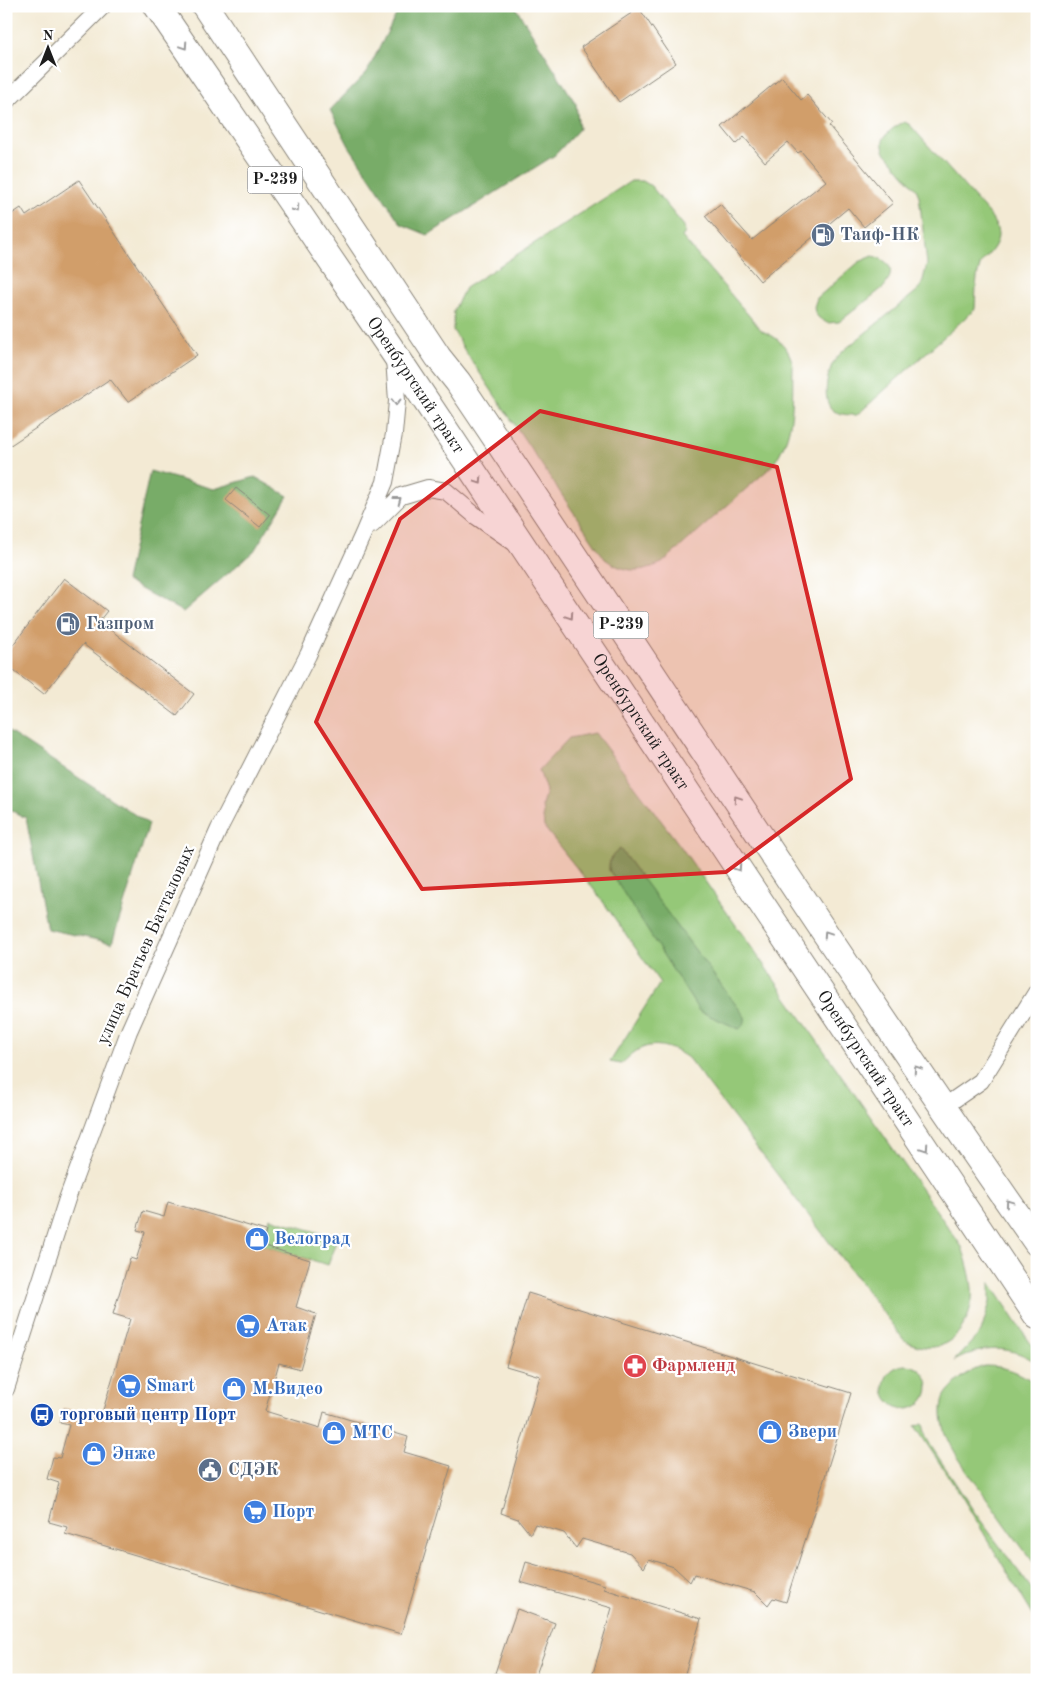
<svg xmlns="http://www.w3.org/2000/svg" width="1043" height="1686" font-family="'Old Standard TT',serif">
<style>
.green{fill:#95c878;stroke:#58724a}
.forest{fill:#78ac68;stroke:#4a6442}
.building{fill:#d19e6a}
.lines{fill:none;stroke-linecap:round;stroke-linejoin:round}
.minor-casing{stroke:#888378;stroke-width:18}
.primary-casing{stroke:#888378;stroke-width:28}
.minor{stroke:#fff;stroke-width:16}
.primary{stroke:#fff;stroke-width:26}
.oneway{stroke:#999}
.marked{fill:#d62828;fill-opacity:0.2;stroke:#d62828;stroke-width:4;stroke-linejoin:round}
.labels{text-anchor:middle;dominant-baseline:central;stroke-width:4.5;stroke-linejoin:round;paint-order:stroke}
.shield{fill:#fff;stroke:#606060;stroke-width:1}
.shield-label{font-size:16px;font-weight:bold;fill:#1c1c1c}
.service-label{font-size:18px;font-weight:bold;fill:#4e5e75;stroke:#fff;text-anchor:start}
.street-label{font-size:18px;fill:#1c1c1c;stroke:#fff}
.shop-label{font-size:18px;font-weight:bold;fill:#366cbe;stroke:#fff;text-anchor:start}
.health-label{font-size:18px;font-weight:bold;fill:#be3a42;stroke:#fff;text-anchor:start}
.transit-label{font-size:18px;font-weight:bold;fill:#164399;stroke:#fff;text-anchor:start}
</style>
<rect width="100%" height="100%" fill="#fff"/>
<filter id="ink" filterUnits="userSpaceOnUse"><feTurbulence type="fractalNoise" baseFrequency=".02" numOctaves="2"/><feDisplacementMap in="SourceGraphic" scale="10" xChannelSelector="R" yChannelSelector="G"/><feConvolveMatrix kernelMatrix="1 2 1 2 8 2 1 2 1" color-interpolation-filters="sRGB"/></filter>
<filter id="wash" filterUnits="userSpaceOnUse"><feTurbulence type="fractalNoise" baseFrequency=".0096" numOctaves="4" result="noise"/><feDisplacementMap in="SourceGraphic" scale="20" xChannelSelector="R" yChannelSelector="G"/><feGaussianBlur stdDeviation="1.12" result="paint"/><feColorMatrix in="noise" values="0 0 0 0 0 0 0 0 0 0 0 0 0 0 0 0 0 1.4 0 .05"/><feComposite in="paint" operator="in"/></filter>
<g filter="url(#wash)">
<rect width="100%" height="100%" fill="#f3ead4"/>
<!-- green -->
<path class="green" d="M 905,122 L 910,125 L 988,213 C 999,229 1003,237 989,254 C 986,258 981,262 980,266 C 975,280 976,295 975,309 L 857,415 C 850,415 841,415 834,411 C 821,403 827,374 833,363 C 836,358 840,354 843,351 L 917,291 L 922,284 L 927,264 L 919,196 L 916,189 L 884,151 C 883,147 882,142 884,138 C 887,132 898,124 905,122 Z
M 631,181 L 643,181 L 651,186 L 684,226 L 685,233 L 682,237 L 762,331 C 778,337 790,348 793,366 C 792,405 796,434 771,467 L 662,563 C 639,573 625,573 605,559 L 465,351 L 453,330 L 454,310 L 465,288 Z
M 873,256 C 891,261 896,271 884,287 L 839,322 L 827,323 L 819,318 L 815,313 L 814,307 L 817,298 L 859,262 Z
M 595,733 L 681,847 L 962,1247 C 967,1261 974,1286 972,1300 C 966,1336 940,1360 904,1340 L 688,1058 C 674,1048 656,1041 640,1049 C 633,1052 627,1059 621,1064 L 610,1062 L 660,983 L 599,896 L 544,827 L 542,805 L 546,791 L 539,770 L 569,738 Z
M 270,1218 L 337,1238 L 328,1265 L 262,1245 Z
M 990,1282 L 1037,1353 L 1037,1363 C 1009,1344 983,1346 954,1361 L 981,1332 L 990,1302 Z
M884 1387a22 22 0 1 1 44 0a22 22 0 1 1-44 0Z
M 985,1366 C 1005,1366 1021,1372 1037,1385 L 1037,1567 C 1018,1543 1001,1518 983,1493 C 966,1468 936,1435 943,1402 C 944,1395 949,1390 953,1386 C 961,1376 974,1369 985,1366 Z
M 923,1424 L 926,1437 L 931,1446 L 975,1513 L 1037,1596 L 1037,1622 L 962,1497 L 915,1426 Z"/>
<!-- forest -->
<path class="forest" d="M 403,6 L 515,6 L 576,104 L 579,129 L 555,155 L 428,235 L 401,224 L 349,146 L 330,110 L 367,72 L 397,13 Z
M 150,471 L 214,489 L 255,477 L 288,496 L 254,551 L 183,612 L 126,581 Z
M 6,730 L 149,824 L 112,943 L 47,929 L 26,818 L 6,808 Z
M 620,849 L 745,1017 C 746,1023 743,1026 739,1029 L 699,1011 L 609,870 C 609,859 611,856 620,849 Z"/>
<g id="blocks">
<!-- building -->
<path class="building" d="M 639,8 L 676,63 L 619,102 L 581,47 Z
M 782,77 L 801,100 L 807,95 L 832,124 L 829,126 L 893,203 L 864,227 L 848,208 L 760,281 L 705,216 L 720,204 L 752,240 L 826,181 L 801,151 L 798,153 L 788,142 L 765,162 L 744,137 L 736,144 L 722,127 Z
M 79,180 L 197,355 L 128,402 L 110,379 L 6,448 L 6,218 L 21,208 L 26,216 Z
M 236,488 L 270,515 L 260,527 L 226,500 Z
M 64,578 L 107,611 L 99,621 L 194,694 L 177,716 L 83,644 L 44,694 L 6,665 L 6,654 Z
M 168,1202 L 266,1231 L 262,1245 L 310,1260 L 296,1307 L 316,1314 L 300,1369 L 279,1363 L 265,1411 L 320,1428 L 324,1412 L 361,1423 L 408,1437 L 404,1452 L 451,1466 L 401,1634 L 65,1534 L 67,1527 L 49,1522 L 59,1483 L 47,1479 L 53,1457 L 60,1458 L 69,1425 L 60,1423 L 64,1408 L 83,1414 L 84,1412 L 101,1417 L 130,1319 L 113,1314 L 130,1258 L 136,1260 L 145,1232 L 137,1230 L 143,1211 L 164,1217 Z
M 528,1293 L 851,1393 L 786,1602 L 773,1598 L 768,1605 L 755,1592 L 694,1574 L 690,1582 L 674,1567 L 649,1559 L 644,1568 L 630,1553 L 582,1539 L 576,1548 L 564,1533 L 535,1524 L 530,1534 L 518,1519 L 501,1513 L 540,1376 L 506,1366 Z
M 526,1562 L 605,1585 L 604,1589 L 701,1619 L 683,1680 L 591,1680 L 612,1608 L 520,1582 Z
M 517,1609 L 555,1623 L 534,1680 L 515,1680 L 495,1673 Z"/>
</g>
</g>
<g filter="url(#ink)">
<use href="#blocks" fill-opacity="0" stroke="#888378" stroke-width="1"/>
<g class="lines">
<!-- minor casing -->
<g class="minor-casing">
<path id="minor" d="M 6,102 L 103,6
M 372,525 L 401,496 L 428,488 L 446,491 L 477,517 L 516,544
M 942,1108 L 981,1081 L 1037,991
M 6,1389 L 67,1199 L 129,1031 L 219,829 L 308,655 L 363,534 L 385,482 L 394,434 L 397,401 L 394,358"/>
</g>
<!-- primary casing -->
<g class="primary-casing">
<g id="primary">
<path id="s1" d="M 157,6 L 394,353 L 1037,1316"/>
<path d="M 205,6 L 438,357 L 458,382 C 651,669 839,960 1037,1243"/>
</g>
</g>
<!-- minor -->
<use href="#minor" class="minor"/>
<!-- primary -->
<use href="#primary" class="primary"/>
</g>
<!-- one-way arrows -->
<defs><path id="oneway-chevron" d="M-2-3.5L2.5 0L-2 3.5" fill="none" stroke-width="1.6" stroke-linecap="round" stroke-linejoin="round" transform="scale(1.25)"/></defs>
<g class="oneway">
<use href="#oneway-chevron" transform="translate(184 46) rotate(56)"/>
<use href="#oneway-chevron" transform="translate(296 209) rotate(56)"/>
<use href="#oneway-chevron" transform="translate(396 402) rotate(91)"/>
<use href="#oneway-chevron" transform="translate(479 481) rotate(56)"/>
<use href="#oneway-chevron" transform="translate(398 500) rotate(-37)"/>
<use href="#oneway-chevron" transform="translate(570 616) rotate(56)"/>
<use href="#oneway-chevron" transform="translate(737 799) rotate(-124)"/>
<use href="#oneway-chevron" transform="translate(738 868) rotate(56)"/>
<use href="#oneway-chevron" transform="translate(827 934) rotate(-124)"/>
<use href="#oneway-chevron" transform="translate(917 1069) rotate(-124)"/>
<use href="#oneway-chevron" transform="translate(925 1148) rotate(56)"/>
<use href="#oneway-chevron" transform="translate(1009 1203) rotate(-125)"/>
</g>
</g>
<!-- marked area -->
<path class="marked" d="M 540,411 L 777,467 L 851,779 L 726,872 L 422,889 L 316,722 L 400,519 Z"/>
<!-- icons -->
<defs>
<g id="fuel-disc" transform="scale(1.25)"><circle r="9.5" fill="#5c6f8a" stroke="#fff"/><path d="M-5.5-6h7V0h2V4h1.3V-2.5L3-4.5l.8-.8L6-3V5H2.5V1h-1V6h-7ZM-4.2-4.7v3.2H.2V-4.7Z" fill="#fff"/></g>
<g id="shop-disc" transform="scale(1.25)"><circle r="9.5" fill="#3f7fe0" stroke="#fff"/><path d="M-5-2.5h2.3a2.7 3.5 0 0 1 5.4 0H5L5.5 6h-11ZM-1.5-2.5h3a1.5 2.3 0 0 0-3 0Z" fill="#fff"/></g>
<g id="supermarket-disc" transform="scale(1.25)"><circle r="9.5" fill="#3f7fe0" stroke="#fff"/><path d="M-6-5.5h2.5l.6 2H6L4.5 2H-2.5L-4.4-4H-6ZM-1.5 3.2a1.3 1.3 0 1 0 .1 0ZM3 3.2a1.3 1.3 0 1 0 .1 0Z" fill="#fff"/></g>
<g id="pharmacy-disc" transform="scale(1.25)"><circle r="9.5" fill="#e0444e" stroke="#fff"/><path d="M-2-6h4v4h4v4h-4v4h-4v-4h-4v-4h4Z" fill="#fff"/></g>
<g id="bus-disc" transform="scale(1.25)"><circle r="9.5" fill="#1a4fb4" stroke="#fff"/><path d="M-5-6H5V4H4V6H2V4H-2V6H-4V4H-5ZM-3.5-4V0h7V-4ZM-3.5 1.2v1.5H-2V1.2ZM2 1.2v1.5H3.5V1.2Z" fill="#fff"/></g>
<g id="civic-disc" transform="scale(1.25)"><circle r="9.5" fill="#5c6f8a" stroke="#fff"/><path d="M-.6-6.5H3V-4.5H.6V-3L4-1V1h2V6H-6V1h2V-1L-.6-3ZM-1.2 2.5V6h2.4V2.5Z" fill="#fff"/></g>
</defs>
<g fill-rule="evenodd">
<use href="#fuel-disc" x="823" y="235"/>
<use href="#fuel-disc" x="68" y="624"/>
<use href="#shop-disc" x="257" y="1239"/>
<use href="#supermarket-disc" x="248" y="1326"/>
<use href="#pharmacy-disc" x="635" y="1366"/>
<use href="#supermarket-disc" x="129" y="1386"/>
<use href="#shop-disc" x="234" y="1389"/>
<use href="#bus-disc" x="42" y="1415"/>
<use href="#shop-disc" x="770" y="1432"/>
<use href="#shop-disc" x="334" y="1433"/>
<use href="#shop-disc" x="94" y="1454"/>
<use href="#civic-disc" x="210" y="1470"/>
<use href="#supermarket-disc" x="255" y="1512"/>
</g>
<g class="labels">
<!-- shield labels -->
<g class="shield">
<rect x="247.5" y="166.5" width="55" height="27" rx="4"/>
<rect x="593.5" y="611.5" width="55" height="27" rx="4"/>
</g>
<g class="shield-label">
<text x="275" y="180">Р-239</text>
<text x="621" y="625">Р-239</text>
</g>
<!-- service labels -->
<g class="service-label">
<text x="840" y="235">Таиф-НК</text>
<text x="86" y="624">Газпром</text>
<text x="228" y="1470">СДЭК</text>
</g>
<!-- street labels -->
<g class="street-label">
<text stroke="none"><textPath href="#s1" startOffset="459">Оренбургский тракт</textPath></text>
<text stroke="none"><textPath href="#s1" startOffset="864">Оренбургский тракт</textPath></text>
<text transform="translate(146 945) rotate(-66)">улица Братьев Батталовых</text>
<text stroke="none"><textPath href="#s1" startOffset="1269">Оренбургский тракт</textPath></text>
</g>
<!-- shop labels -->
<g class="shop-label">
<text x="274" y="1239">Велоград</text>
<text x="266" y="1326">Атак</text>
<text x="146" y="1386">Smart</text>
<text x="252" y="1389">М.Видео</text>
<text x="788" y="1432">Звери</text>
<text x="352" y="1433">МТС</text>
<text x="112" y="1454">Энже</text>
<text x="272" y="1512">Порт</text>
</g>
<!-- health labels -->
<g class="health-label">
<text x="652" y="1366">Фармленд</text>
</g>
<!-- transit labels -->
<g class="transit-label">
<text x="60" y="1415">торговый центр Порт</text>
</g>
</g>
<!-- margin -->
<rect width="1043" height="1686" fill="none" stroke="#fff" stroke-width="25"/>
<!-- north arrow -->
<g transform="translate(48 48)" stroke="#ffffff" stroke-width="4" paint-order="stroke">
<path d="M0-4L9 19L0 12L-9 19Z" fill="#1c1c1c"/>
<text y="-8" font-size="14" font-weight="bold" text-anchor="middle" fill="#1c1c1c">N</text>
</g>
</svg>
